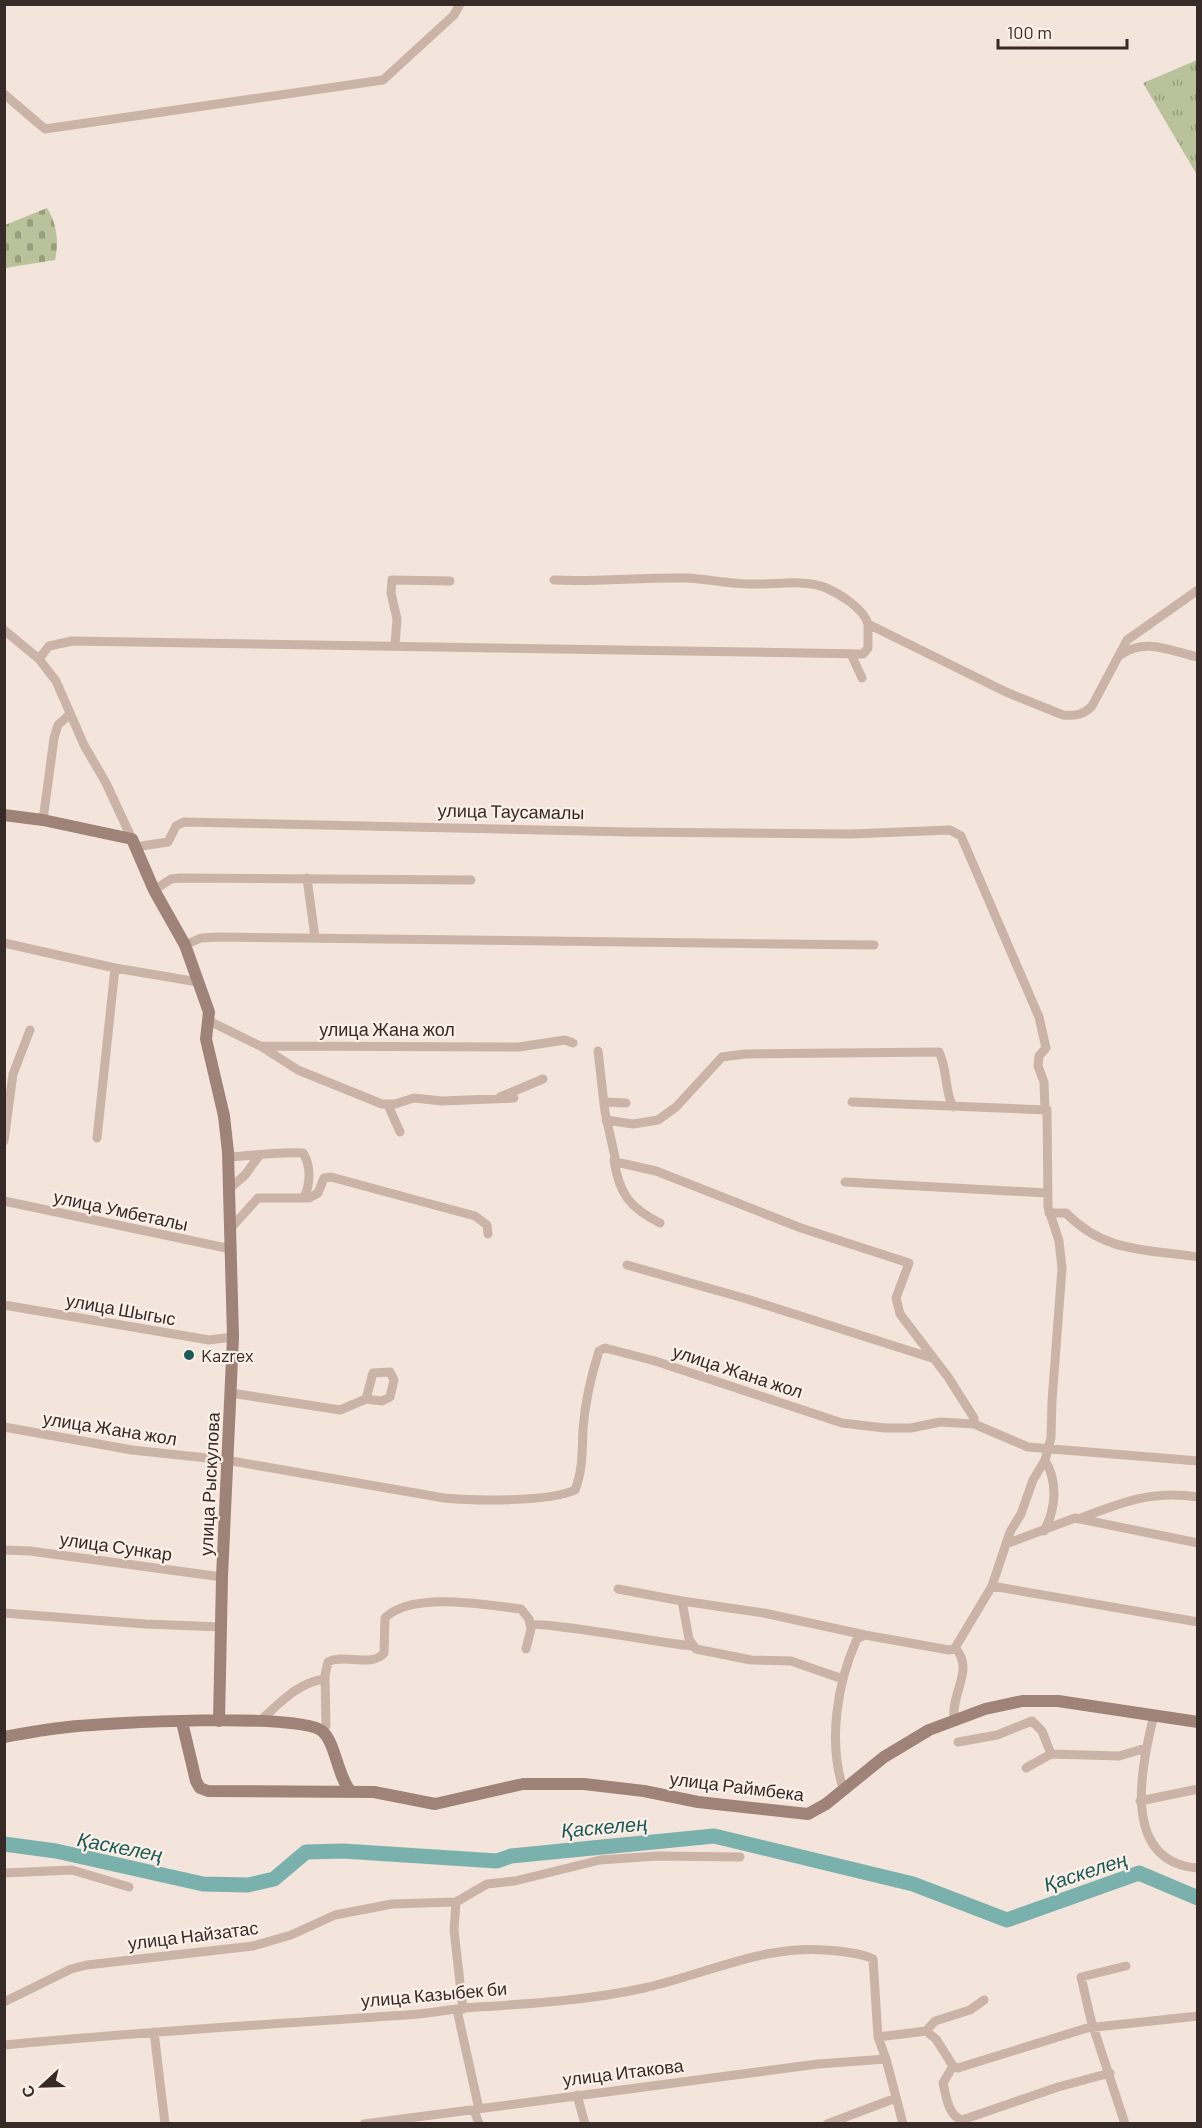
<svg xmlns="http://www.w3.org/2000/svg" width="1202" height="2128" font-family="Barlow,sans-serif">
<style>
.grass{fill:url(#grass-tufts)}
.cemetery{fill:url(#cemetery-stones)}
.lines{fill:none;stroke-linecap:round;stroke-linejoin:round}
.river{stroke:#7ab1ad;stroke-width:15}
.street{stroke:#cbb4a7;stroke-width:9}
.secondary{stroke:#9f8278;stroke-width:12}
.poi-dot{fill:#1c5a58;stroke:#faf0e8;stroke-width:2}
.labels{text-anchor:middle;dominant-baseline:central;stroke-width:4.5;stroke-linejoin:round;paint-order:stroke}
.street-label{font-size:18px;fill:#372b28;stroke:#faf0e8}
.poi-label{font-size:18px;fill:#372b28;stroke:#faf0e8;text-anchor:start}
.water-label{font-size:20px;font-style:italic;fill:#1c5a58;stroke:#faf0e8}
</style>
<defs>
<pattern id="grass-tufts" width="24" height="20" patternUnits="userSpaceOnUse" patternTransform="scale(1.5)"><rect width="24" height="20" fill="#b9c29b"/><path d="M3 7l-1-3M5 7V3M7 7l1-3M15 17l-1-3M17 17v-4M19 17l1-3" fill="none" stroke="#979e7e"/></pattern>
<pattern id="cemetery-stones" width="16" height="16" patternUnits="userSpaceOnUse" patternTransform="scale(1.5)"><rect width="16" height="16" fill="#b9c29b"/><path d="M2 7V4a2 2 0 0 1 4 0v3zM10 15v-3a2 2 0 0 1 4 0v3z" fill="#979e7e"/></pattern>
</defs>
<rect width="100%" height="100%" fill="#f3e5dc"/>
<!-- grass -->
<path class="grass" d="M 1197,60 L 1197,175 L 1143,83 Z"/>
<!-- cemetery -->
<path class="cemetery" d="M 47,208 C 57,224 59,242 55,260 L 5,268 L 5,225 Z"/>
<g class="lines">
<!-- river -->
<path class="river" d="M 4,1844 L 56,1851 L 203,1884 L 248,1885 L 274,1879 L 306,1852 L 343,1851 L 497,1861 L 511,1856 L 714,1836 L 913,1884 L 1007,1920 L 1139,1873 L 1198,1898"/>
<!-- street -->
<path class="street" d="M 4,94 L 45,129 L 383,80 L 454,15 L 460,4
M 554,580 C 598,582 642,577 687,578 C 708,579 729,584 751,584 C 773,585 803,579 824,587 C 838,593 864,608 868,624
M 4,630 L 39,659 L 56,681 L 84,745 L 106,783 L 132,839
M 395,645 L 397,619 L 391,593 L 392,580 L 450,581
M 851,654 L 862,678
M 1120,655 C 1146,637 1170,651 1198,657
M 39,659 L 49,646 L 72,641 L 863,654 L 868,648 L 868,624 L 1006,692 L 1063,715 C 1076,716 1083,715 1092,706 L 1127,640 L 1198,590
M 43,820 L 54,738 L 58,725 L 70,714
M 135,847 L 168,842 L 176,826 L 184,822 L 629,832 L 851,834 L 950,830 L 961,836 L 1039,1017 L 1046,1048 L 1039,1056 L 1038,1066 L 1044,1082 L 1045,1110
M 307,878 L 315,938
M 154,890 L 171,879 L 180,878 L 471,880
M 4,943 L 115,968 L 198,982
M 185,945 L 201,938 L 218,937 L 874,945
M 207,1020 L 260,1046 L 519,1047 L 565,1040 L 573,1043
M 262,1047 L 298,1070 L 382,1104 L 395,1104 L 414,1098 L 442,1101 L 514,1098
M 500,1097 L 543,1079
M 604,1102 L 626,1103
M 388,1105 L 400,1132
M 606,1120 L 633,1124 L 658,1120 L 676,1107 L 722,1057 L 745,1054 L 939,1052 C 948,1070 944,1090 953,1107
M 97,1138 L 115,968
M 4,1141 L 13,1074 L 30,1030
M 228,1157 C 254,1156 278,1151 303,1153 C 311,1165 311,1186 303,1198
M 614,1160 C 619,1194 630,1208 660,1223
M 845,1182 L 1047,1193
M 229,1189 L 245,1175 L 259,1156
M 4,1201 L 231,1249
M 1049,1213 L 1066,1213 C 1105,1253 1145,1249 1198,1257
M 229,1230 L 258,1198 L 309,1198 L 318,1193 L 324,1178 L 331,1177 L 475,1216 L 487,1225 L 488,1234
M 627,1265 L 747,1299 L 932,1358
M 4,1305 L 209,1340 L 233,1337
M 231,1393 L 340,1410 L 366,1399 L 373,1373 L 390,1372 L 394,1380 L 390,1397 L 382,1401 L 366,1399
M 974,1424 L 1028,1447 L 1198,1461
M 4,1427 L 132,1450 L 226,1460 L 444,1498 C 475,1501 549,1502 575,1490 C 583,1470 582,1451 583,1429 C 585,1403 591,1376 599,1351 L 605,1348 L 655,1361 L 842,1423 L 885,1428 L 911,1428 L 940,1422 L 974,1424 L 974,1418 L 948,1377 L 900,1314 L 896,1298 L 909,1263 L 801,1228 L 656,1171 L 616,1162 L 605,1112 L 598,1051
M 1081,1518 C 1122,1502 1153,1490 1198,1497
M 1044,1531 C 1056,1509 1058,1482 1045,1460
M 1006,1544 L 1075,1518 L 1198,1543
M 4,1550 L 30,1551 L 222,1577
M 992,1586 L 1198,1622
M 618,1589 L 682,1601 L 689,1639 L 696,1649 L 751,1660 L 791,1661 L 843,1679
M 682,1601 L 764,1613 L 865,1635
M 4,1613 L 145,1624 L 221,1627
M 526,1649 L 532,1625 C 542,1621 669,1644 692,1646
M 1154,1715 C 1141,1766 1120,1862 1198,1868
M 954,1719 C 951,1692 975,1669 955,1648
M 260,1721 C 279,1704 298,1682 325,1679
M 323,1732 L 326,1726 L 325,1675 L 328,1662 C 344,1653 372,1668 384,1653 L 385,1618 C 412,1591 485,1605 521,1609 L 529,1619 L 531,1629
M 958,1742 L 997,1735 L 1032,1721 L 1042,1731 L 1051,1754
M 1026,1768 L 1051,1754 L 1119,1756 L 1146,1748
M 843,1788 C 828,1742 837,1683 857,1639 L 865,1635 L 949,1650 L 955,1648 L 992,1586 L 1010,1532 L 1021,1514 L 1033,1480 L 1045,1460 L 1051,1438 L 1052,1401 L 1062,1268 L 1059,1241 L 1048,1207 L 1047,1110 L 852,1102
M 1140,1801 L 1198,1789
M 4,1873 L 72,1870 L 129,1887
M 456,1902 L 454,1930 L 463,2009
M 4,2002 L 71,1969 L 87,1965 L 253,1946 L 291,1935 L 335,1915 L 392,1904 L 456,1902 L 487,1884 L 515,1881 L 600,1860 L 657,1856 L 740,1857
M 457,2010 L 479,2109
M 926,2031 L 935,2021 L 970,2010 L 984,2000
M 154,2032 L 165,2124
M 878,2037 L 926,2031 L 936,2039 L 953,2066
M 4,2045 C 138,2032 272,2024 406,2015 C 426,2014 445,2010 464,2008 C 524,2004 586,2001 644,1988 C 711,1973 766,1942 838,1951 C 850,1953 862,1953 873,1959 L 878,2037 L 886,2059 L 903,2124
M 953,2066 L 958,2068 L 1087,2028 L 1198,2016
M 953,2066 L 943,2083 C 946,2095 948,2116 962,2120 L 1058,2087 L 1110,2073
M 577,2095 L 585,2124
M 474,2110 L 479,2124
M 364,2124 L 818,2064 L 886,2059
M 827,2124 L 896,2098
M 1125,2124 L 1091,2020 L 1081,1977 L 1126,1966"/>
<!-- secondary -->
<path class="secondary" d="M 4,815 L 43,820 L 132,839 L 154,890 L 185,945 L 209,1012 L 206,1039 L 224,1116 L 228,1152 L 233,1337 L 222,1577 L 219,1721
M 182,1722 L 196,1781 L 200,1788 L 208,1791 L 374,1792 L 435,1804 L 523,1784 L 584,1784 L 644,1791 L 698,1802 L 808,1814 L 826,1804 L 884,1757 L 929,1730 L 985,1709 L 1022,1701 L 1058,1701 L 1198,1722
M 4,1737 C 25,1733 47,1729 68,1727 C 104,1723 300,1712 322,1731 C 336,1743 337,1776 351,1792"/>
</g>
<!-- markers -->
<circle class="poi-dot" cx="189" cy="1355" r="6"/>
<g class="labels">
<!-- street labels -->
<g class="street-label">
<text transform="translate(511 811) rotate(1)">улица Таусамалы</text>
<text x="387" y="1029">улица Жана жол</text>
<text transform="translate(121 1210) rotate(12)">улица Умбеталы</text>
<text transform="translate(121 1309) rotate(10)">улица Шыгыс</text>
<text transform="translate(738 1371) rotate(18)">улица Жана жол</text>
<text transform="translate(110 1428) rotate(9)">улица Жана жол</text>
<text transform="translate(209 1484) rotate(-87)">улица Рыскулова</text>
<text transform="translate(116 1546) rotate(8)">улица Сункар</text>
<text transform="translate(737 1786) rotate(7)">улица Раймбека</text>
<text transform="translate(193 1935) rotate(-7)">улица Найзатас</text>
<text transform="translate(434 1994) rotate(-5)">улица Казыбек би</text>
<text transform="translate(623 2072) rotate(-7)">улица Итакова</text>
</g>
<!-- poi labels -->
<g class="poi-label">
<text x="201" y="1355">Kazrex</text>
</g>
<!-- water labels -->
<g class="water-label">
<text transform="translate(604 1826) rotate(-5)">Қаскелең</text>
<text transform="translate(120 1846) rotate(11)">Қаскелең</text>
<text transform="translate(1085 1871) rotate(-18)">Қаскелең</text>
</g>
</g>
<!-- border -->
<rect width="1202" height="2128" fill="none" stroke="#372b28" stroke-width="12"/>
<!-- north arrow -->
<g transform="translate(42 2086) rotate(248)" stroke="#faf0e8" stroke-width="4.5" paint-order="stroke">
<path d="M0-4.5L10 22L0 15L-10 22Z" fill="#372b28"/>
<text y="-9" font-size="16" font-weight="bold" text-anchor="middle" fill="#372b28">С</text>
</g>
<!-- scale -->
<path d="M998 39v9h129v-9" fill="none" stroke="#372b28" stroke-width="3"/>
<text x="1007" y="39" font-size="18" fill="#372b28" stroke="#faf0e8" stroke-width="4.5" paint-order="stroke">100 m</text>
</svg>
